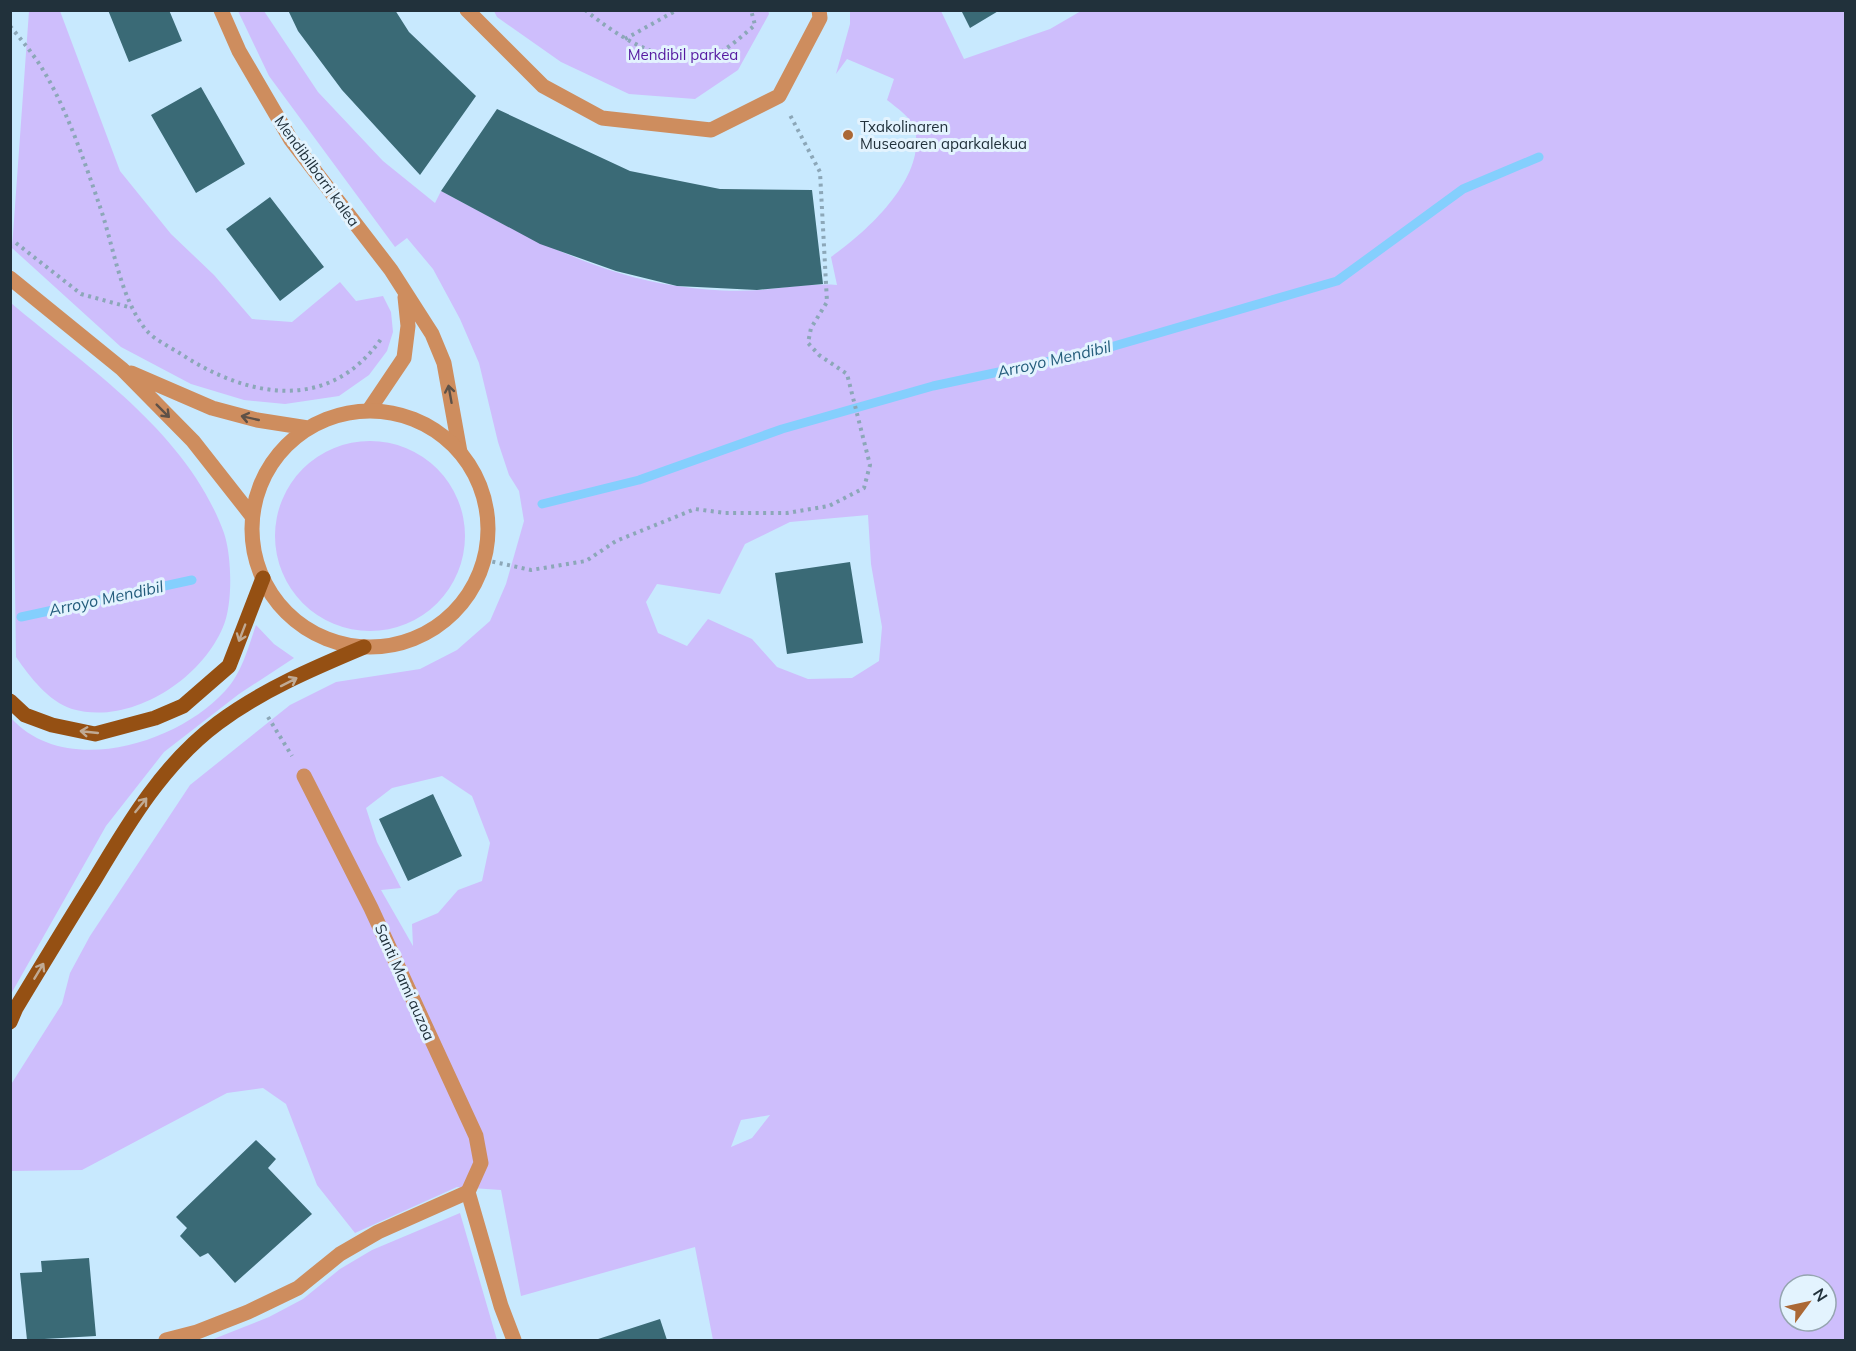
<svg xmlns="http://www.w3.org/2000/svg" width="1856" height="1351" font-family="Mulish,sans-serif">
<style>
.green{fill:#cebefc;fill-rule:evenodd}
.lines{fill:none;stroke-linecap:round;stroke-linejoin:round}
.stream{stroke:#84cffd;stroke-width:9}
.building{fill:#3a6a76}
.path{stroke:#8ca7b8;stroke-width:4;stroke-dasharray:3 4.5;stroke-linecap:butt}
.service{stroke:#ce8d5e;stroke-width:15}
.minor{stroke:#ce8d5e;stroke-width:15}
.tertiary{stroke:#ce8d5e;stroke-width:15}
.primary{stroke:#955013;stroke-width:15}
.oneway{stroke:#5e5147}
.oneway2{stroke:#c0aa94}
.poi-dot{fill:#ab6835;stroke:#e3f3fe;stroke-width:2}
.labels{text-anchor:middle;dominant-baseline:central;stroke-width:6;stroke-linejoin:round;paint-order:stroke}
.park-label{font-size:15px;fill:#561aa1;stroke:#e3f3fe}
.poi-label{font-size:15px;fill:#21313b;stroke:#e3f3fe;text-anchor:start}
.street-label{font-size:15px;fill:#21313b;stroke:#e3f3fe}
.water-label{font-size:16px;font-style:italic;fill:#245d7c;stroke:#e3f3fe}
</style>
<rect width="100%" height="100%" fill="#c8e9fe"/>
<!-- green -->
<path class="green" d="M 768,10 L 769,14 L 738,70 L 695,99 L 629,94 L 561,62 L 497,17 L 494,11 Z
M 29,11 L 60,11 L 120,171 L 171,234 L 214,275 L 252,319 L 292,322 L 340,282 L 356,301 L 383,296 L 391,312 L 393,332 L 387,351 L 369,375 L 339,396 L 285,404 L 244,400 L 191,384 L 121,347 L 12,248 Z
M 238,11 L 264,11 L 318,92 L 383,161 L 435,203 L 441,191 C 516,231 592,274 677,286 C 703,290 734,292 760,290 C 785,288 811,283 837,285 L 831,257 C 865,233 926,179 915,130 C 912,118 897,108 887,100 L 894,79 L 847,59 L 836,74 L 850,24 L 850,11 L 941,11 L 964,59 L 1050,29 L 1081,11 L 1845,11 L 1845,1340 L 713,1340 L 695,1247 L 521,1296 L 501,1190 L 457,1187 L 355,1233 L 317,1185 L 286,1104 L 263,1088 L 227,1093 L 82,1170 L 11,1171 L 10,1086 L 62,1004 L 70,973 L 90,936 L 190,785 L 290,705 L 336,682 L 420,669 L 457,650 L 490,621 L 506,584 L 524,521 L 519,491 L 509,475 L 498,442 L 479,363 L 460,319 L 433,269 L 407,238 L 395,247 L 269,76 ZM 868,515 L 871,564 L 882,627 L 879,661 L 852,678 L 808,679 L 777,667 L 752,639 L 708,619 L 687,646 L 658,633 L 646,602 L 657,584 L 720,594 L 745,544 L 790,522 ZM 442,776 L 472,796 L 490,843 L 482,881 L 458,890 L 438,913 L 412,924 L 413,946 L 381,890 L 401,888 L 377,842 L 366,808 L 392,788 ZM 770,1115 L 752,1138 L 731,1147 L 741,1120 ZM 1790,1285 L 1826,1285 L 1826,1321 L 1790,1321 Z
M 11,303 C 89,369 187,432 224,533 C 232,557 233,604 223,627 C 201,680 130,726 72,709 C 48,701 30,677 16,657 Z
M275 536a95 95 0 1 1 190 0a95 95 0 1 1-190 0Z
M 256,625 L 274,644 L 294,658 L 239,694 L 164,752 L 106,826 L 11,994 L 11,718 C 65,778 177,744 225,691 C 242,673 248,648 256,625 Z
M 460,1213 L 497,1340 L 211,1340 L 269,1317 L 303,1299 L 340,1269 L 372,1250 Z"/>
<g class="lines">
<!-- stream -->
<path class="stream" d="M 542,504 L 639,480 L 782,429 L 933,386 L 1097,351 L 1337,281 L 1463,189 L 1539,157
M 21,617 L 192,580"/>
</g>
<!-- building -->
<path class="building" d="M 108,10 L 169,10 L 182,41 L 129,62 Z
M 288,10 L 395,10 L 409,32 L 476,96 L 420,175 L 342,90 L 298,31 Z
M 961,10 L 1000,10 L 970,28 Z
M 201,87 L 245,164 L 196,193 L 151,115 Z
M 497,109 L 630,171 L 720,189 L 812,190 L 823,284 L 757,290 L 677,286 L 616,271 L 540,244 L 441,191 Z
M 270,197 L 324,267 L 280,301 L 226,229 Z
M 850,562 L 863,643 L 787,654 L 775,573 Z
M 433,794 L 462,856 L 408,881 L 379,819 Z
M 256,1140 L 276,1159 L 268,1168 L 312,1214 L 235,1283 L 208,1253 L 200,1257 L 180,1236 L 187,1228 L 176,1217 Z
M 89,1258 L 96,1336 L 27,1340 L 20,1273 L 42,1272 L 41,1261 Z
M 660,1319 L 667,1340 L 595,1340 Z"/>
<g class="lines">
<!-- path -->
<path class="path" d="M 585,10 C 620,38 672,73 718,53 C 731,47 744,34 755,25 L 751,10
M 10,26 C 20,38 29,49 38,62 C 64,101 84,160 99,204 C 113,242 120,300 147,331 C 155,340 170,347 181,354 C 248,398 329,413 381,339
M 625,39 L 677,10
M 16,243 L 81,294 L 132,308
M 485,560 L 531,570 L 586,561 L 616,541 L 695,509 L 725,513 L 787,513 L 829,506 L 864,488 L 870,465 L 847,374 L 819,355 L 808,343 L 811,328 L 827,302 L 820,172 L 790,115
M 268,717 L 292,756"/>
<!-- service -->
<path class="service" d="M 304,776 L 371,908 L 476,1136 L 481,1163 L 468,1192"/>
<!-- minor -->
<path class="minor" d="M 221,10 L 239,51 L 291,140 L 391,270 L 432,334 L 444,363 L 460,452
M 467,10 L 543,86 L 602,118 L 711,130 L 779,96 L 820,18 L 819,10
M 369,410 L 404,358 L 408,326 L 405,297
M 166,1340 L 197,1332 L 248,1312 L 298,1288 L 340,1254 L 378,1232 L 468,1192 L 501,1306 L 514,1340"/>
<!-- tertiary -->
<path class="tertiary" d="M 10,278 L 122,369 L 193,441 L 252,516
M 131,373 L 212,408 L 257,420 L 308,428
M252 529a118 118 0 1 1 236 0a118 118 0 1 1-236 0Z"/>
<!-- primary -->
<path class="primary" d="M 10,701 L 25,715 L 52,725 L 95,734 L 155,718 L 183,706 L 229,666 L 263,578
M 10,1022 L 16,1008 C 42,965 68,922 95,879 C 129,822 164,763 218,723 C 262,690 314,668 364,647"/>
</g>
<!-- one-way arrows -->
<defs><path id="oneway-shaft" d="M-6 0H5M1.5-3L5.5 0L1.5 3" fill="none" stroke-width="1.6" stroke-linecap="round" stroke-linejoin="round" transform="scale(1.5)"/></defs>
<g class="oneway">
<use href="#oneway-shaft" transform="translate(450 394) rotate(-100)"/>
<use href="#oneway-shaft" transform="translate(163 411) rotate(45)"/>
<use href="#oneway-shaft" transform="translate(250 418) rotate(-167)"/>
</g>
<g class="oneway2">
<use href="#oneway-shaft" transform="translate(242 633) rotate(111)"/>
<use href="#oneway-shaft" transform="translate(289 682) rotate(-27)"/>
<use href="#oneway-shaft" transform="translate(89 732) rotate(-174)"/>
<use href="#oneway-shaft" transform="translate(141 805) rotate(-51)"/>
<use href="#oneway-shaft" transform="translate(39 971) rotate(-59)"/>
</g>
<!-- markers -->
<circle class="poi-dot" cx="848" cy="135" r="6"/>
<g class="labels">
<!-- park labels -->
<g class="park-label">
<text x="683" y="54">Mendibil parkea</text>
</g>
<!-- poi labels -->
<g class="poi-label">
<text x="860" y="126">Txakolinaren<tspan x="860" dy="17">Museoaren aparkalekua</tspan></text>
</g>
<!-- street labels -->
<g class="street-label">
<text transform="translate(317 171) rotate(54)">Mendibilbarri kalea</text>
<text transform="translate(405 982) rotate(66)">Santi Mami auzoa</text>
</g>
<!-- water labels -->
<g class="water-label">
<text transform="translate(1054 359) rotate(-13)">Arroyo Mendibil</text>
<text transform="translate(106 598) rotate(-12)">Arroyo Mendibil</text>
</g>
</g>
<!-- border -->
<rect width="1856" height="1351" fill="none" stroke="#21313b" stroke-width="24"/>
<!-- north arrow -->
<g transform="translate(1808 1303) rotate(57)"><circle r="28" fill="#e3f3fe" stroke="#95a5b0" stroke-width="1.5"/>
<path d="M0-4.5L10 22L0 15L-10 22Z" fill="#ab6835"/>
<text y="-9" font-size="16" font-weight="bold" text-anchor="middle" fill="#21313b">N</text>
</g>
</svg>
